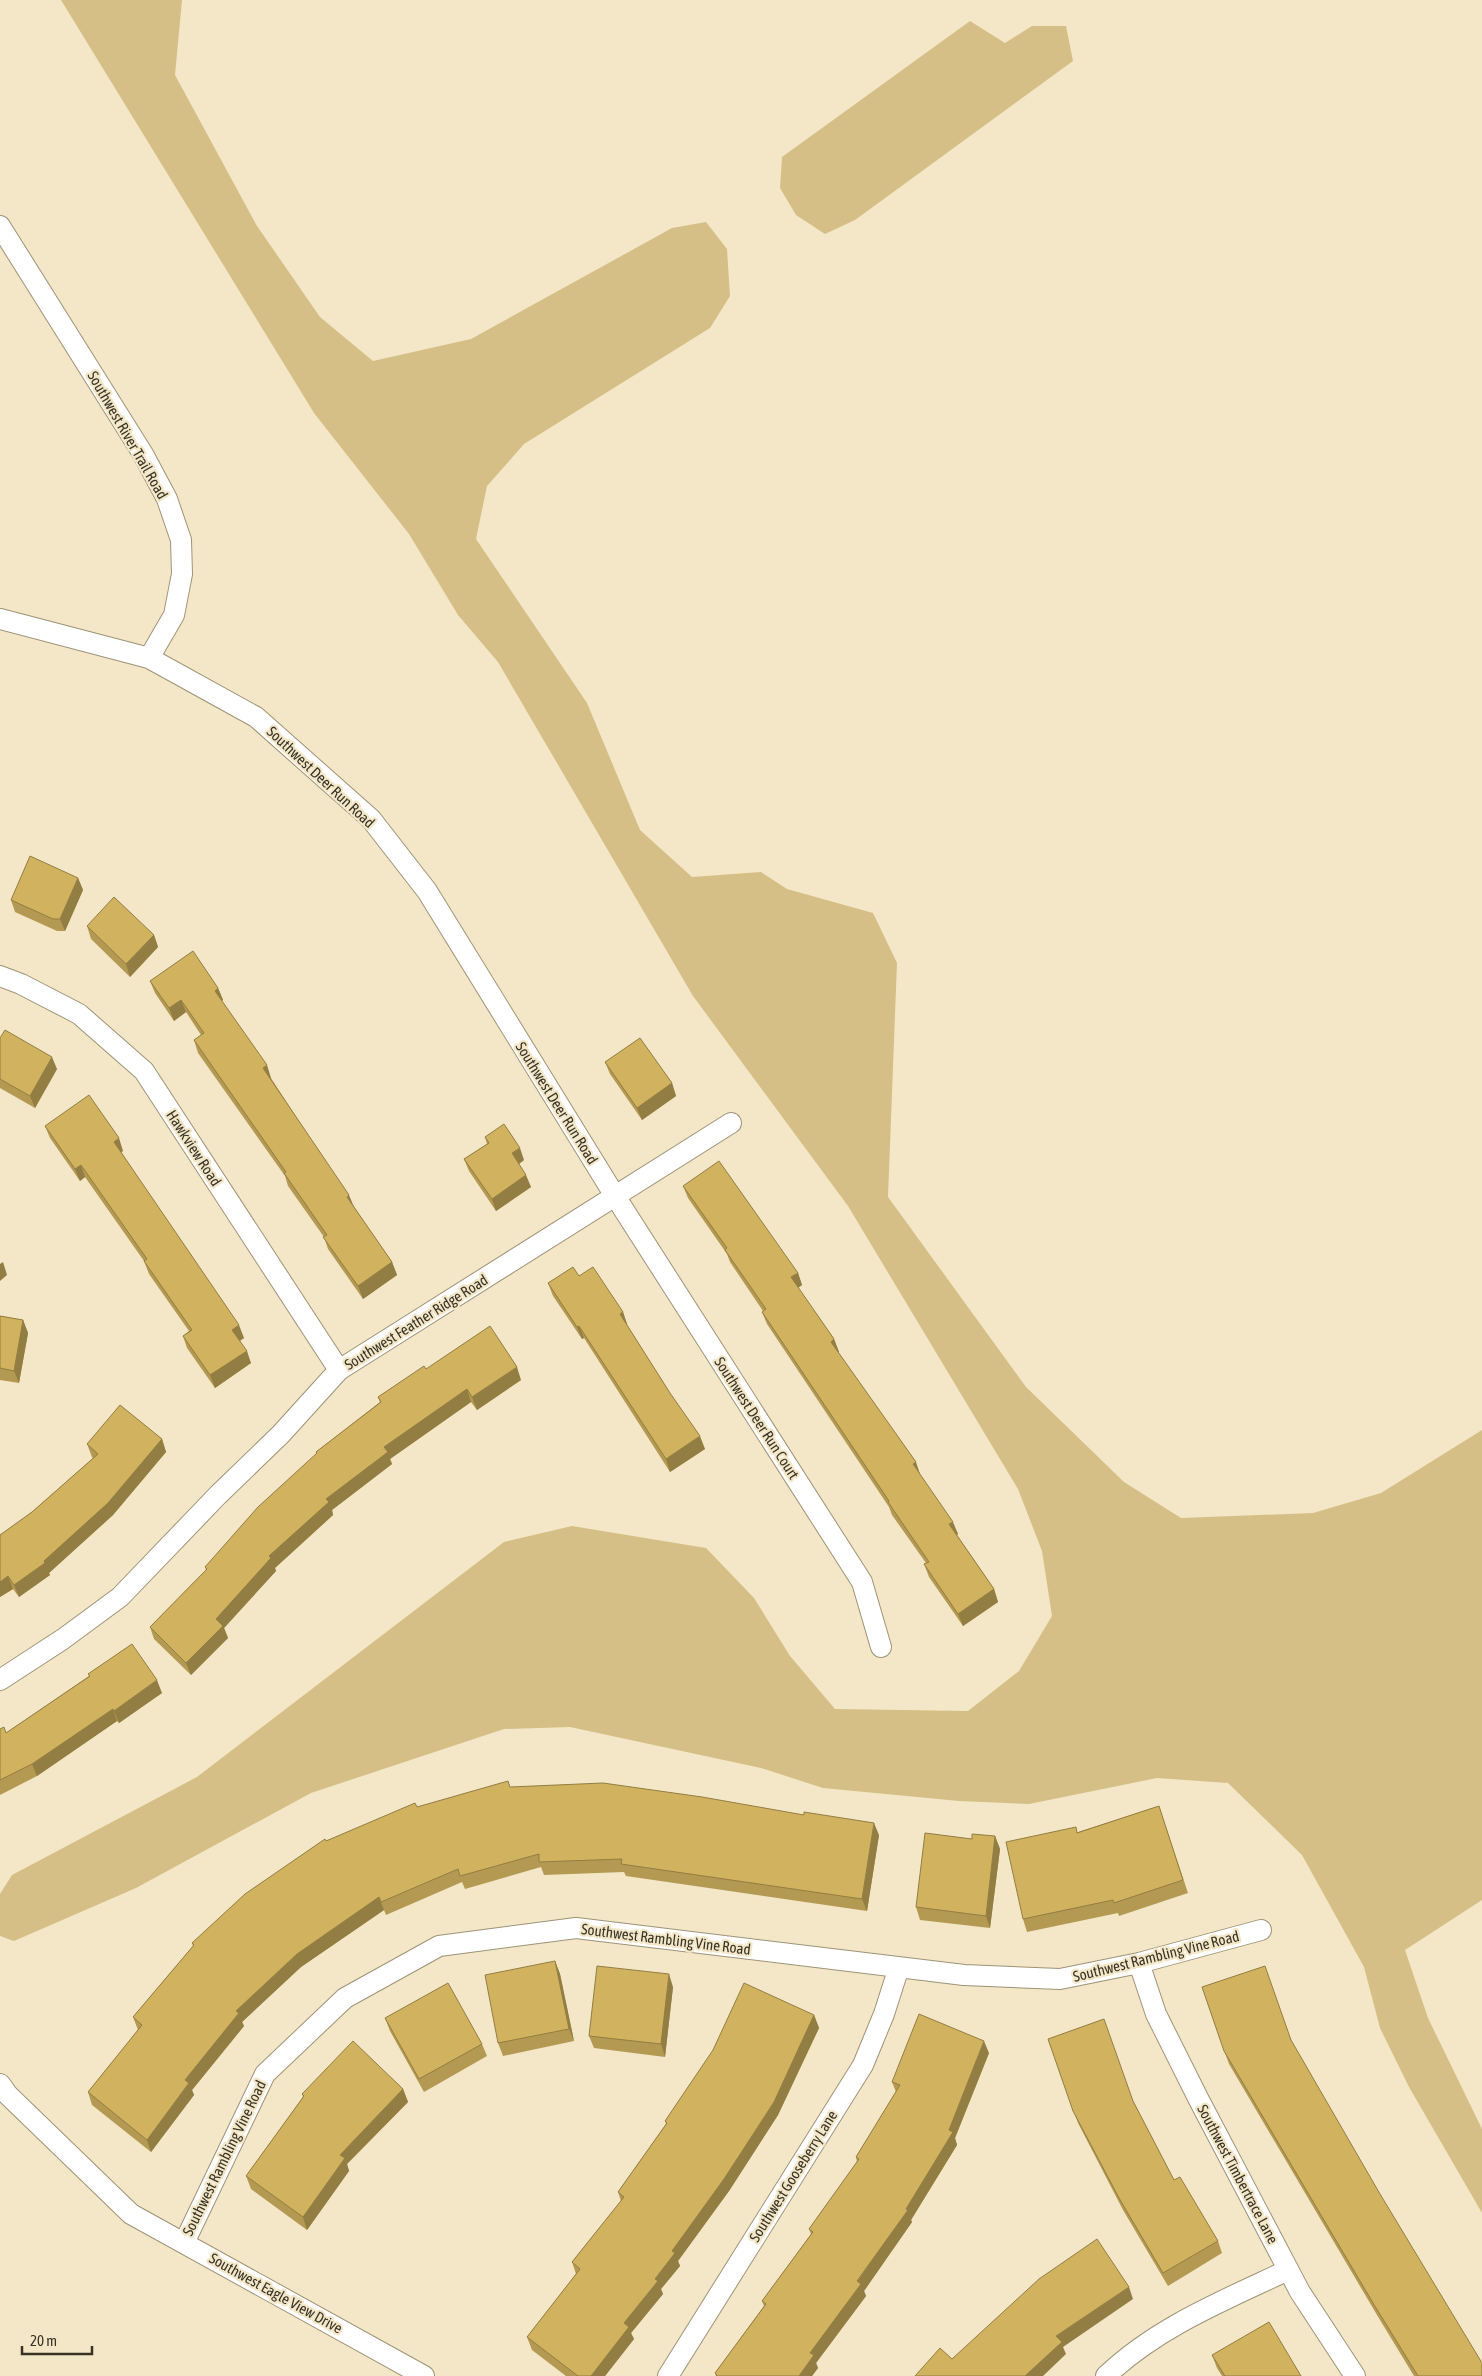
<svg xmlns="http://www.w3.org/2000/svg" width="1482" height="2376" font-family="'Asap Condensed',sans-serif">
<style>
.green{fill:#d5bf86}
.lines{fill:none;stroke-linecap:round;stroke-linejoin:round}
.street-casing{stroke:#9e9377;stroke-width:22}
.street{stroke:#fff;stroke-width:20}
.wall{fill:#b49952}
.shaded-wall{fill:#927d42}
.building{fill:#d1b25f;stroke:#927d42}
.labels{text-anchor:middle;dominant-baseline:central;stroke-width:4.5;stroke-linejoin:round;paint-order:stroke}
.street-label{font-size:15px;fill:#383327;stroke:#f3e7c8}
</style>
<rect width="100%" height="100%" fill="#f3e7c8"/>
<!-- green -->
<path class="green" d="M 61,0 L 182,0 L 175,75 L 257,226 L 320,317 L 373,361 L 471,339 L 672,228 L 706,222 L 727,249 L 730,296 L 710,328 L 524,444 L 487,486 L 476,539 L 587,703 L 640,830 L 692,877 L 761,872 L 787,889 L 873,913 L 897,963 L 888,1197 L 1026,1387 L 1124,1482 L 1181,1518 L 1313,1513 L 1381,1493 L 1482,1430 L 1482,1900 L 1405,1950 L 1428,2018 L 1482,2129 L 1482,2213 L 1409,2087 L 1380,2028 L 1364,1967 L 1302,1855 L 1228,1783 L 1157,1778 L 1029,1804 L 959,1801 L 823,1788 L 761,1768 L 570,1727 L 504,1729 L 311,1793 L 136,1888 L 14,1941 L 0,1936 L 0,1894 L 12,1875 L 197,1777 L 504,1542 L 572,1526 L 706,1548 L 754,1598 L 790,1656 L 835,1709 L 968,1711 L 1019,1671 L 1052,1616 L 1042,1551 L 1018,1489 L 848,1206 L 693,996 L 498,662 L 458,615 L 409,534 L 314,413 Z
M 970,21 L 1005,43 L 1032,26 L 1066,26 L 1073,61 L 855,220 L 825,234 L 796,215 L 780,188 L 782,157 Z"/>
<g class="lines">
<!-- street casing -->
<g class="street-casing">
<path id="street" d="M 0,226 L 143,454 L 167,499 L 181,540 L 182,574 L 174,615 L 149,658
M 0,619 L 149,658 L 256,717 L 371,819 L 427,891 L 615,1196 L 862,1582 L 881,1647
M 0,976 L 21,984 L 79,1014 L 144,1071 L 339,1370
M 0,1680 L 63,1639 L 120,1597 L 218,1495 L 281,1434 L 339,1370 L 731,1123
M 1139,1963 L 1156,2014 L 1199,2100 L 1300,2292 L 1355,2376
M 0,2084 L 8,2095 L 131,2214 L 424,2376
M 184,2243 L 265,2074 L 345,1998 L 439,1946 L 576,1928 L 964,1975 L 1060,1979 L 1139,1963 L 1261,1930
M 668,2376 L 863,2065 L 884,2014 L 899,1967
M 1106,2376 C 1157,2327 1225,2300 1288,2270"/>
</g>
<!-- street -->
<use href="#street" class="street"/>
</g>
<!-- wall -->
<path class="wall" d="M 78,878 L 83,890 L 65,931 L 57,931 L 15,912 L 11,900 Z
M 87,926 L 154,935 L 158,947 L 130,977 L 91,939 Z
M 150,981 L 218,988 L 223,1000 L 222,1001 L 271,1078 L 354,1207 L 392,1262 L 397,1275 L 363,1299 L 328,1249 L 324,1237 L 288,1186 L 285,1176 L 198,1053 L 194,1040 L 201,1035 L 186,1012 L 174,1021 L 155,993 Z
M 0,1038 L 57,1069 L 35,1108 L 0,1088 Z
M 605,1062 L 672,1083 L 676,1096 L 642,1120 L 610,1074 Z
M 45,1126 L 123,1151 L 121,1152 L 244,1338 L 240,1341 L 251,1363 L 215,1388 L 187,1348 L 183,1336 L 189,1331 L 149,1274 L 144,1261 L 85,1177 L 80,1181 L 50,1138 Z
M 485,1137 L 524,1160 L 519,1164 L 531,1187 L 496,1211 L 469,1171 L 464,1159 L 487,1144 Z
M 683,1186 L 798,1273 L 802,1285 L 798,1288 L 834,1339 L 839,1352 L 838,1352 L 920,1474 L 958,1534 L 957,1535 L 994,1589 L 998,1602 L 963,1626 L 929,1577 L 924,1564 L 926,1563 L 892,1515 L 889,1507 L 767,1324 L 762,1312 L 763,1311 L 730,1262 L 727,1254 L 688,1198 Z
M 579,1276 L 623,1312 L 627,1324 L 627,1325 L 705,1449 L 670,1472 L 584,1338 L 582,1339 L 553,1296 L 548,1283 Z
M 0,1316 L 23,1320 L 28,1333 L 19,1383 L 0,1380 Z
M 426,1369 L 521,1380 L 477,1410 L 471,1402 L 390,1459 L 392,1464 L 332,1510 L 333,1515 L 275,1568 L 276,1571 L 224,1628 L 228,1638 L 191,1675 L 154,1639 L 150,1627 L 206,1570 L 205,1567 L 317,1454 L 316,1452 L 380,1402 L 378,1397 Z
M 162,1439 L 166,1452 L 113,1515 L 49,1573 L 50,1575 L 19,1597 L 13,1589 L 0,1597 L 0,1535 L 32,1512 L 93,1458 L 92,1457 L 87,1444 Z
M 88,1674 L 162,1693 L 119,1723 L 117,1721 L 37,1776 L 0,1795 L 0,1729 L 6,1733 L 89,1676 Z
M 510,1787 L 879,1835 L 867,1911 L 626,1876 L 624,1872 L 544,1875 L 541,1867 L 465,1889 L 462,1882 L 386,1915 L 384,1910 L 301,1967 L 242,2022 L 244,2026 L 192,2090 L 194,2095 L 151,2152 L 92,2105 L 88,2092 L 138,2030 L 133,2017 L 193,1946 L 192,1943 L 326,1841 L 417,1807 Z
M 1159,1806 L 1188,1893 L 1119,1916 L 1118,1913 L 1027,1932 L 1023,1919 L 1078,1832 Z
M 995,1836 L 1000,1849 L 990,1928 L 920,1920 L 916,1907 L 972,1839 Z
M 555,1961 L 560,1974 L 574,2041 L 503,2056 L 498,2043 Z
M 673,1987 L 665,2057 L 594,2048 L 589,2036 Z
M 1202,1987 L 1291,2041 L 1482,2376 L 1414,2376 L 1377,2315 L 1229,2064 Z
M 814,2015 L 819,2028 L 778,2115 L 729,2191 L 678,2261 L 680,2266 L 661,2289 L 663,2294 L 631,2333 L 634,2339 L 605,2376 L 566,2376 L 532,2350 L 527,2337 L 576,2274 L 572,2262 L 621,2201 L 618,2192 L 666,2124 L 665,2121 Z
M 385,2018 L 482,2044 L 487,2056 L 424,2092 L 390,2031 Z
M 1048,2039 L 1133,2101 L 1174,2180 L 1218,2241 L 1222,2253 L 1168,2286 L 1123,2210 L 1078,2123 Z
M 989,2053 L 955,2138 L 957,2145 L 911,2220 L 912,2222 L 864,2291 L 866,2296 L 816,2363 L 818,2368 L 812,2376 L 716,2376 L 715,2373 L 764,2306 L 762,2301 L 811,2234 L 809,2229 L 857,2162 L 856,2157 L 896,2092 L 892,2082 Z
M 403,2089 L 408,2102 L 347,2164 L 349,2171 L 307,2230 L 251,2189 L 246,2176 L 303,2097 L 302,2094 Z
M 1212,2355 L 1301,2376 L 1222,2376 L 1217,2368 Z"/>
<!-- shaded-wall -->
<path class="shaded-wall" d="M 78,878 L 83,890 L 65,931 L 60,919 Z
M 154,935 L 158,947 L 130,977 L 126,964 Z
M 218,988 L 223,1000 L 219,1003 L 215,991 Z
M 181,1000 L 186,1012 L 174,1021 L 169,1008 Z
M 52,1057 L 57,1069 L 35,1108 L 30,1096 Z
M 267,1065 L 271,1078 L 268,1080 L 263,1068 Z
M 672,1083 L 676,1096 L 642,1120 L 637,1108 Z
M 119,1138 L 123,1151 L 118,1154 L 114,1142 Z
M 520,1148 L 524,1160 L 516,1166 L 512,1153 Z
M 81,1165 L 85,1177 L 80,1181 L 75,1169 Z
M 526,1175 L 531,1187 L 496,1211 L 492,1199 Z
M 349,1195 L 354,1207 L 347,1197 Z
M 3,1262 L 7,1275 L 0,1281 L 0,1264 Z
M 392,1262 L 397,1275 L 363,1299 L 358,1286 Z
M 798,1273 L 802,1285 L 795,1290 L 791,1277 Z
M 623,1312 L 627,1324 L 624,1326 L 620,1314 Z
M 23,1320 L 28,1333 L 19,1383 L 14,1371 Z
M 239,1325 L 244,1338 L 237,1342 L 232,1330 Z
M 579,1326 L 584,1338 L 582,1339 L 577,1327 Z
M 834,1339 L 839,1352 L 835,1354 L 831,1342 Z
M 247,1351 L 251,1363 L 215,1388 L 210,1375 Z
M 517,1367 L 521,1380 L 477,1410 L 472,1397 Z
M 467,1389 L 471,1402 L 390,1459 L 392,1464 L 332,1510 L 333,1515 L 275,1568 L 276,1571 L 224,1628 L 228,1638 L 191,1675 L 186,1663 L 216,1619 L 269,1556 L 326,1499 L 384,1447 Z
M 700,1436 L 705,1449 L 670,1472 L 666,1459 Z
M 162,1439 L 166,1452 L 113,1515 L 49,1573 L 50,1575 L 19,1597 L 14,1585 L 44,1561 Z
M 916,1462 L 920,1474 L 913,1464 Z
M 953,1522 L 958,1534 L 954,1537 L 949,1524 Z
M 8,1576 L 13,1589 L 0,1597 L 0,1582 Z
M 994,1589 L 998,1602 L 963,1626 L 958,1614 Z
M 157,1680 L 162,1693 L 119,1723 L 114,1711 Z
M 113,1709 L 117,1721 L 37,1776 L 32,1764 Z
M 874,1823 L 879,1835 L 867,1911 L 862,1899 Z
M 995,1836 L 1000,1849 L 990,1928 L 986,1916 Z
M 379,1897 L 384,1910 L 301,1967 L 242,2022 L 244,2026 L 192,2090 L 194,2095 L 151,2152 L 147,2140 L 185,2080 L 236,2011 L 297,1954 Z
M 555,1961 L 560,1974 L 574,2041 L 569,2029 Z
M 669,1974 L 673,1987 L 665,2057 L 661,2044 Z
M 814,2015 L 819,2028 L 778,2115 L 729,2191 L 678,2261 L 680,2266 L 661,2289 L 663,2294 L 631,2333 L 634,2339 L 605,2376 L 591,2376 L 624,2323 L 655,2279 Z
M 984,2041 L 989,2053 L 955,2138 L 957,2145 L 911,2220 L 912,2222 L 864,2291 L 866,2296 L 816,2363 L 818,2368 L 812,2376 L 799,2376 L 810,2353 L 906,2209 L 949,2130 Z
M 403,2089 L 408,2102 L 347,2164 L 349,2171 L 307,2230 L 303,2217 L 340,2155 Z
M 1129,2287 L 1133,2299 L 1063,2347 L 1066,2354 L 1043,2376 L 1025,2376 L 1056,2336 Z"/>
<!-- building -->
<path class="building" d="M 30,856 L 78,878 L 60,919 L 53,919 L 11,900 Z
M 114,897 L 154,935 L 126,964 L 87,926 Z
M 193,951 L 218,988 L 215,991 L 267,1065 L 263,1068 L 349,1195 L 347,1197 L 392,1262 L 358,1286 L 323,1237 L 327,1235 L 284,1173 L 286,1172 L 194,1040 L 204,1033 L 181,1000 L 169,1008 L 150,981 Z
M 5,1030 L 52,1057 L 30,1096 L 0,1079 L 0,1038 Z
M 640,1038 L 672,1083 L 637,1108 L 605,1062 Z
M 89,1095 L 119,1138 L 114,1142 L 239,1325 L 232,1330 L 247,1351 L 210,1375 L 183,1336 L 192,1330 L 144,1261 L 147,1259 L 81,1165 L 75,1169 L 45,1126 Z
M 504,1124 L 520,1148 L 512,1153 L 526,1175 L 492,1199 L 464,1159 L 489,1143 L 485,1137 Z
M 719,1161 L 798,1273 L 791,1277 L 834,1339 L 831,1342 L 916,1462 L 913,1464 L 953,1522 L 949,1524 L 994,1589 L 958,1614 L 924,1564 L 929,1562 L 888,1502 L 889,1501 L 762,1312 L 766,1309 L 725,1250 L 727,1248 L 683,1186 Z
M 573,1267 L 579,1276 L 593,1267 L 623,1312 L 620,1314 L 670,1393 L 700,1436 L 666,1459 L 579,1326 L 577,1327 L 548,1283 Z
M 0,1316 L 23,1320 L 14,1371 L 0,1368 Z
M 490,1326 L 517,1367 L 472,1397 L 467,1389 L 384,1447 L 388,1452 L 326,1499 L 329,1502 L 269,1556 L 271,1558 L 216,1619 L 223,1626 L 186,1663 L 150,1627 L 207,1569 L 205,1567 L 258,1507 L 317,1453 L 316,1452 L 381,1402 L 378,1397 L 424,1366 L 426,1369 Z
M 120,1405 L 162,1439 L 108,1503 L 44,1561 L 45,1563 L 14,1585 L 8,1576 L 0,1582 L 0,1535 L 32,1512 L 98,1454 L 87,1444 Z
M 132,1644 L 157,1680 L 114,1711 L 113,1709 L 32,1764 L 0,1780 L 0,1729 L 4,1727 L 6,1733 L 90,1676 L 88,1674 Z
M 508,1781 L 510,1787 L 603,1783 L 702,1797 L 804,1815 L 804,1812 L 874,1823 L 862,1899 L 621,1864 L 622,1859 L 539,1862 L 539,1854 L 460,1876 L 458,1869 L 381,1902 L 379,1897 L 297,1954 L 236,2011 L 239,2013 L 185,2080 L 189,2083 L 147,2140 L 88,2092 L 142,2025 L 133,2017 L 194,1945 L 192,1943 L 245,1894 L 325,1839 L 326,1841 L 415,1803 L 417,1807 Z
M 1159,1806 L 1183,1880 L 1114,1903 L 1113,1900 L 1023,1919 L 1006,1842 L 1076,1827 L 1077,1833 Z
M 925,1833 L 972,1839 L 972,1834 L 995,1836 L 986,1916 L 916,1907 Z
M 555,1961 L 569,2029 L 498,2043 L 485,1975 Z
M 597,1966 L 669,1974 L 661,2044 L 589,2036 Z
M 1265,1966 L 1291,2040 L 1380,2194 L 1482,2363 L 1482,2376 L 1418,2376 L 1373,2303 L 1224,2051 L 1202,1987 Z
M 448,1983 L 482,2044 L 419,2079 L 385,2018 Z
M 744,1983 L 814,2015 L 774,2102 L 724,2179 L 672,2251 L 675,2253 L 655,2279 L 658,2281 L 624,2323 L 629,2327 L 591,2376 L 578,2376 L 527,2337 L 580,2269 L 572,2262 L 624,2197 L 618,2192 L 667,2123 L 665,2121 L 713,2050 Z
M 919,2014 L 984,2041 L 949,2130 L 953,2132 L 906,2209 L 908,2210 L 857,2281 L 861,2284 L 810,2353 L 814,2355 L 799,2376 L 716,2376 L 717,2375 L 715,2373 L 766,2304 L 762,2301 L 813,2232 L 809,2229 L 859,2159 L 856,2157 L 900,2085 L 892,2082 Z
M 1104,2019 L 1133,2101 L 1174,2180 L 1180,2177 L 1218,2241 L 1163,2273 L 1119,2198 L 1073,2111 L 1048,2039 Z
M 353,2041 L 403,2089 L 340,2155 L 345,2158 L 303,2217 L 246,2176 L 304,2096 L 302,2094 Z
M 1097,2239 L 1129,2287 L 1056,2336 L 1062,2342 L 1025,2376 L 915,2376 L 940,2348 L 952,2359 L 1039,2279 Z
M 1269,2322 L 1301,2376 L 1225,2376 L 1212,2355 Z"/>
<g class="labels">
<!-- street labels -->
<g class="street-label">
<text transform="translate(128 435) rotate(60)">Southwest River Trail Road</text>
<text transform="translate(321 777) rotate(43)">Southwest Deer Run Road</text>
<text transform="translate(557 1103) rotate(58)">Southwest Deer Run Road</text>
<text transform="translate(194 1148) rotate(57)">Hawkview Road</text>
<text transform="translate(416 1322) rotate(-32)">Southwest Feather Ridge Road</text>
<text transform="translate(757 1418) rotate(57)">Southwest Deer Run Court</text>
<text transform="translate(666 1939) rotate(7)">Southwest Rambling Vine Road</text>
<text transform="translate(1156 1956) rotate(-14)">Southwest Rambling Vine Road</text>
<text transform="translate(224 2158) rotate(-64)">Southwest Rambling Vine Road</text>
<text transform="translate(1238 2174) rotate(62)">Southwest Timbertrace Lane</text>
<text transform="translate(793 2176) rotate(-58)">Southwest Gooseberry Lane</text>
<text transform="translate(276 2293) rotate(29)">Southwest Eagle View Drive</text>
</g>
</g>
<!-- scale -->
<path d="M22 2346v8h70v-8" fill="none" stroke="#383327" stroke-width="2.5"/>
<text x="30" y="2346" font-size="15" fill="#383327" stroke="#f3e7c8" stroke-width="4" paint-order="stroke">20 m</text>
</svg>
